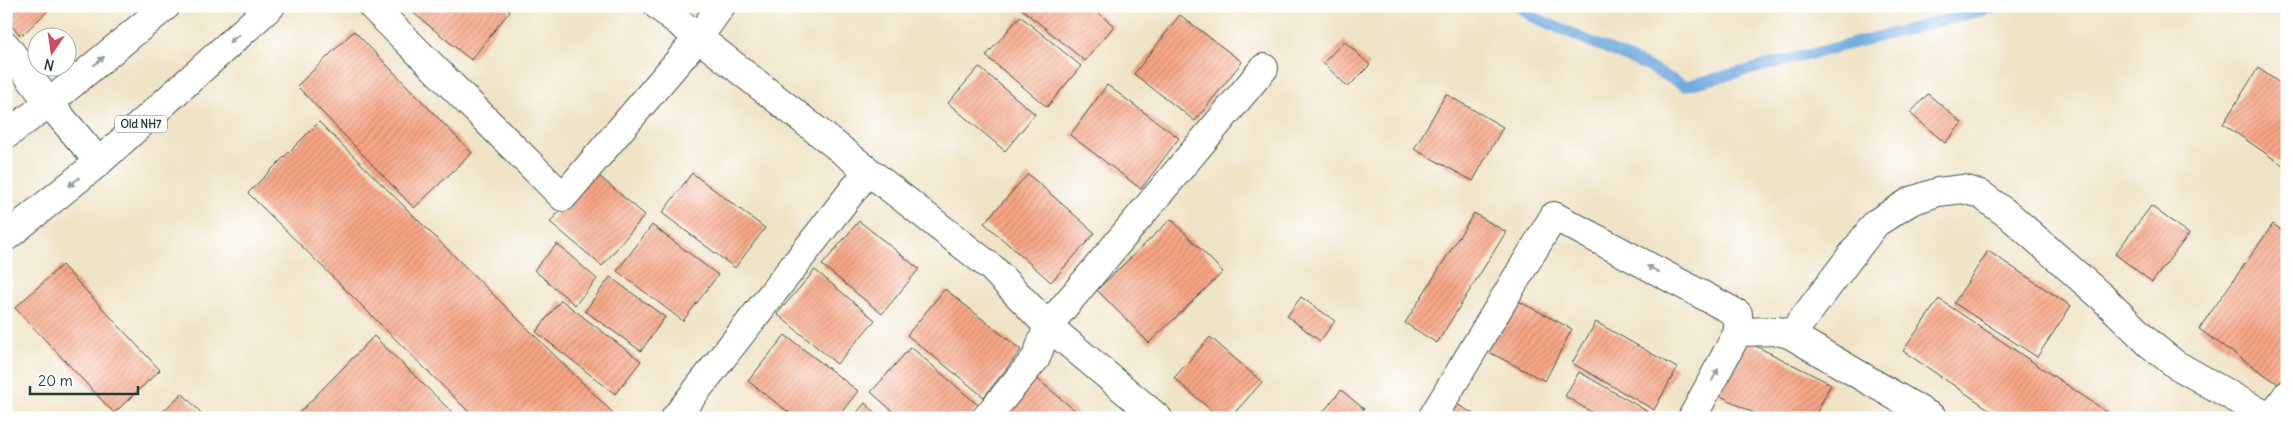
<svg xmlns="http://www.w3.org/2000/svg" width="2293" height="424" font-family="Delius,sans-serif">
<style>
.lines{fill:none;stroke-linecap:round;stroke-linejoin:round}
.stream{stroke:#6fabe0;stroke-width:11}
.building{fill:url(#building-hatch)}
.street-casing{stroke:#3e564a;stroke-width:30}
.primary-casing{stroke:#3e564a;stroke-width:30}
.street{stroke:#fff;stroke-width:28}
.primary{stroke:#fff;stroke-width:28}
.oneway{fill:#8f9e9a}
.labels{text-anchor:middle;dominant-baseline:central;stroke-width:4;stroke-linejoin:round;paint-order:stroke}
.shield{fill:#fff;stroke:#627771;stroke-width:1}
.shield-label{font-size:11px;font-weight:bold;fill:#1f3d34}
</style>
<defs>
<pattern id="building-hatch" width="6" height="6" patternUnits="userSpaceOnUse" patternTransform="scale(1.25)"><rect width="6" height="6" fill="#f8a685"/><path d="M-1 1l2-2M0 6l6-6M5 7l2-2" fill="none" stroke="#c8886e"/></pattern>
</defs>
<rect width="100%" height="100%" fill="#fff"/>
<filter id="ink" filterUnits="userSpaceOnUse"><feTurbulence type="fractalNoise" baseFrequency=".02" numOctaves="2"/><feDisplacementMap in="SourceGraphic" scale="10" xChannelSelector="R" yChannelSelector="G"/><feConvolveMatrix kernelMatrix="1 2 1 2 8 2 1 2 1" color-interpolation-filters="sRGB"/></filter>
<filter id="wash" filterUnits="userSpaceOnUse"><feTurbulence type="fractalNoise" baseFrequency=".0096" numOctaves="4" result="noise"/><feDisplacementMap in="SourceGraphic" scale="20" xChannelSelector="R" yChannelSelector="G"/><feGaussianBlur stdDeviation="1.12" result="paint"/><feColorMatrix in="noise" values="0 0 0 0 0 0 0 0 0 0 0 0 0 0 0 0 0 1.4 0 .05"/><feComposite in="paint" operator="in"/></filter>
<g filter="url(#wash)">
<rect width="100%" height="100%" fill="#efe3c5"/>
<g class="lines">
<!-- stream -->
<path class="stream" d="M 1518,6 L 1531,16 L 1647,66 L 1685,86 L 2000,6"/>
</g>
<g id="blocks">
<!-- building -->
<path class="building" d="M 6,6 L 53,6 L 21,36 L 6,20 Z
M 405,6 L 504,6 L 510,11 L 471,60 Z
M 1018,6 L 1090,6 L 1114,26 L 1085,61 Z
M 1180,15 L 1242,62 L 1195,121 L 1134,74 Z
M 1020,16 L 1081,66 L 1047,107 L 986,56 Z
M 354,31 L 472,153 L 414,208 L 297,86 Z
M 1344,41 L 1370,65 L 1348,87 L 1323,63 Z
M 979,67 L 1035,114 L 1005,151 L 948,103 Z
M 2258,68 L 2287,88 L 2287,168 L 2223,124 Z
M 1107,85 L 1179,138 L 1141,189 L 1070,135 Z
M 1446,94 L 1503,127 L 1473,181 L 1414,149 Z
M 1928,94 L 1962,123 L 1945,143 L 1910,113 Z
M 319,122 L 618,418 L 475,418 L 248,193 Z
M 593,171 L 645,215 L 602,266 L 550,222 Z
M 692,173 L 765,228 L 735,268 L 662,213 Z
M 1028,174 L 1095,233 L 1051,282 L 984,223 Z
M 2151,206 L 2189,234 L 2152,282 L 2115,254 Z
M 1474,213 L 1506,232 L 1437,343 L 1405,323 Z
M 1171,219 L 1223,272 L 1149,343 L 1097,290 Z
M 859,221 L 919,269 L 882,314 L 822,265 Z
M 2273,224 L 2287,234 L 2287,378 L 2281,386 L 2199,329 Z
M 652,225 L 718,275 L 683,321 L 617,271 Z
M 557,244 L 597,279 L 575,305 L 534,270 Z
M 1988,251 L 2071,306 L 2037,357 L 1954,303 Z
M 62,265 L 160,370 L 114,413 L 15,308 Z
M 815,270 L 875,320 L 837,364 L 777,314 Z
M 610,277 L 665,317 L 641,351 L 585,311 Z
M 945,289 L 1021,350 L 984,397 L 907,335 Z
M 1501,292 L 1572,329 L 1545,381 L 1473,344 Z
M 1301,297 L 1335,321 L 1320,341 L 1287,316 Z
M 1939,299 L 2116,418 L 2002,418 L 1903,351 Z
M 561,300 L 641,361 L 615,394 L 536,332 Z
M 1596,322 L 1677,368 L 1654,410 L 1572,363 Z
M 785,335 L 858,391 L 837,418 L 796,418 L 748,381 Z
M 374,336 L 458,418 L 294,418 Z
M 1210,337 L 1262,382 L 1230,418 L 1220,418 L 1174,378 Z
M 1744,340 L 1831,384 L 1814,418 L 1763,418 L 1717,394 Z
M 911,347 L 979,406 L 970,418 L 900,418 L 871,392 Z
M 1579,372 L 1647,411 L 1644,418 L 1601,418 L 1565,396 Z
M 1034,376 L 1084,418 L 999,418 Z
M 1341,390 L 1364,409 L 1357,418 L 1318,418 Z
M 182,393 L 206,418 L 156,418 Z
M 1453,402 L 1481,418 L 1443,418 Z
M 865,403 L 881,418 L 852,418 Z"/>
</g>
</g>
<g filter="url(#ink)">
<use href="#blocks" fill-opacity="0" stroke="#3e564a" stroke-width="1"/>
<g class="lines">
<!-- street casing -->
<g class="street-casing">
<path id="street" d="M 372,6 L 563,197 L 698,38 L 721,6
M 658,6 L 992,268 L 1048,326 L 1158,418
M 6,46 L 49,103 L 99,162
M 1738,332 L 1779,331 L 1791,335 L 1933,418
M 1791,335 L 1876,223 L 1911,201 L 1938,192 L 1963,189 L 1980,194 L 2010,216 L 2102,297 L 2150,344 L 2175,364 L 2270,418
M 675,418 L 868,171
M 986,418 L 1036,358 L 1048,326 L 1264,68
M 1432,418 L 1554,216 L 1738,314 L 1738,332 L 1692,418
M 2271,418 L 2287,395"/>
</g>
<!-- primary casing -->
<g class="primary-casing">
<path id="primary" d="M 6,135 L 49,103 L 166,6
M 6,237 L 99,162 L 271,6"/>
</g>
<!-- street -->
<use href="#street" class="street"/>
<!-- primary -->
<use href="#primary" class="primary"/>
</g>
<!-- one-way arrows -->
<defs><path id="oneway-solid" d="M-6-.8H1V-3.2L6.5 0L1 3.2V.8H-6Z" transform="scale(1.25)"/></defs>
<g class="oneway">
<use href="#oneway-solid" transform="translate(234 39) rotate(138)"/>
<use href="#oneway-solid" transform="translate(99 61) rotate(-40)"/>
<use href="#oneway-solid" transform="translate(74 182) rotate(141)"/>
<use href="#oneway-solid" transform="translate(1653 269) rotate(-152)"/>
<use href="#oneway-solid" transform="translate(1715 375) rotate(-62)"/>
</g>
</g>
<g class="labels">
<!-- shield labels -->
<rect class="shield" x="115" y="115.5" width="52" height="17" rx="4"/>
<g class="shield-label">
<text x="141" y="124">Old NH7</text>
</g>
</g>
<!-- margin -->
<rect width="2293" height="424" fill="none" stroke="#fff" stroke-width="25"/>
<!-- north arrow -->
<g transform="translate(52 52) rotate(193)"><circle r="24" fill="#ffffff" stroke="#a5b1ae"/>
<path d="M0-4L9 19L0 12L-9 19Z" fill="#d1495b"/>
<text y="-8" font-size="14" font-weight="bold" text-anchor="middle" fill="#1f3d34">N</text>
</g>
<!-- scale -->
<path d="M30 386v8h108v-8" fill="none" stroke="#1f3d34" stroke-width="2.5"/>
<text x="38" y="386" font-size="15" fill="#1f3d34" stroke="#ffffff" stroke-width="4" paint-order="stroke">20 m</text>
</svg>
